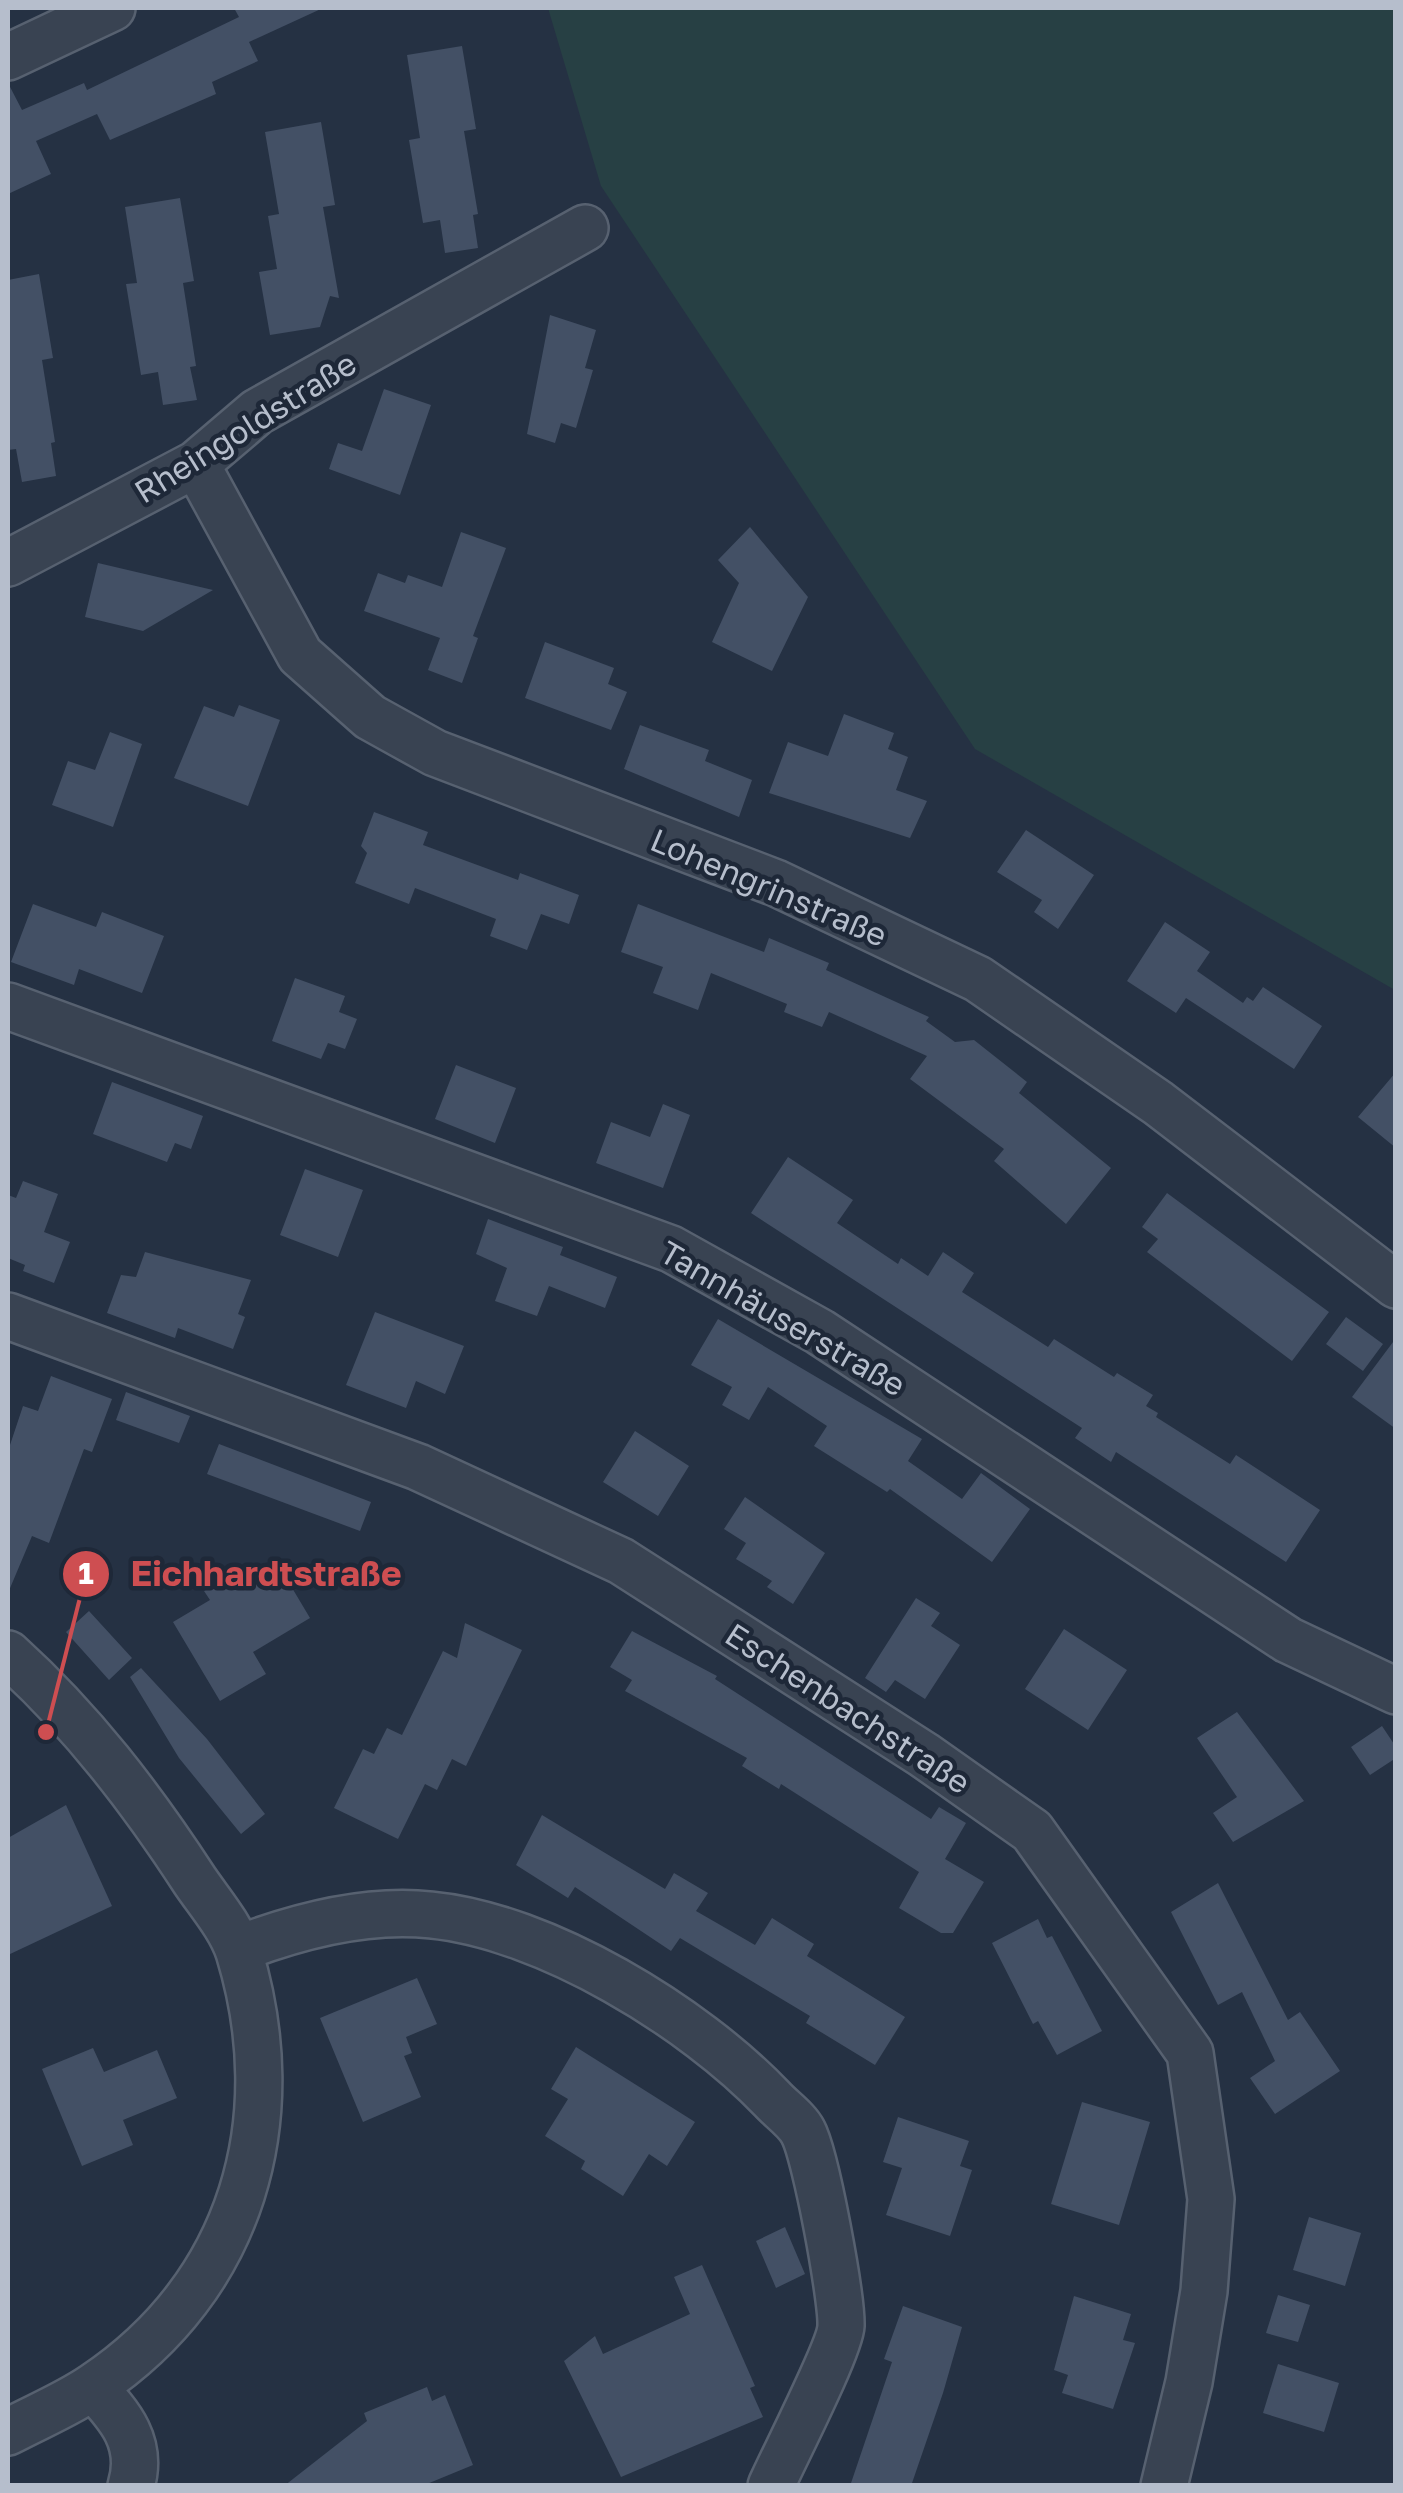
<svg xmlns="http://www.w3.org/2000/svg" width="1403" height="2493" font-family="'Golos Text',sans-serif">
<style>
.green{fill:#274044}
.building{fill:#435065}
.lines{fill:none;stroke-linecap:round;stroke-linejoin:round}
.minor-casing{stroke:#576170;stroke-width:50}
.minor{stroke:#394352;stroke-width:45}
.labels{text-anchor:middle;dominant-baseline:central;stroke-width:9;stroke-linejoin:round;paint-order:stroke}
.street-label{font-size:32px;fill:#b6becc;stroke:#1e2838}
.leader{fill:none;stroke:#ce4e51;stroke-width:4}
.callout-dot{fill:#ce4e51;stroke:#1e2838;stroke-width:4}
.mark-label{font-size:30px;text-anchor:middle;font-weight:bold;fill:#fff}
.callout-label{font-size:35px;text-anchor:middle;font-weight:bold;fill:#ce4e51;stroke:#1e2838;stroke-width:9;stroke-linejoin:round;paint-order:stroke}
</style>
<rect width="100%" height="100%" fill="#253143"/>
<!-- green -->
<path class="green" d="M 548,8 L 1395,8 L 1395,990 L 975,749 L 601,186 Z"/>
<!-- building -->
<path class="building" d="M 234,8 L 323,8 L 249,42 L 258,61 L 212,82 L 216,94 L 110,140 L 97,114 L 36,141 L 51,174 L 8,194 L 8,83 L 22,110 L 84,83 L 87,90 L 239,17 Z
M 462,46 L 476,129 L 464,131 L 478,214 L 473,215 L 478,248 L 445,253 L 440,220 L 423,223 L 409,140 L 420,138 L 407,55 Z
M 321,122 L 335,205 L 323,207 L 339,298 L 330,296 L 320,327 L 270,335 L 259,272 L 277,269 L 268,216 L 279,214 L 265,132 Z
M 180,198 L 194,281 L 183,283 L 196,366 L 190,367 L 197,400 L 163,405 L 158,372 L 141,375 L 126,284 L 137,283 L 125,207 Z
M 39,274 L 53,358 L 42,360 L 55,442 L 51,443 L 56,476 L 22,482 L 16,449 L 8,450 L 8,280 Z
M 550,315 L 596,330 L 585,368 L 593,370 L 576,428 L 561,423 L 555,443 L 527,434 Z
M 384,389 L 431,405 L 400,495 L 329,469 L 338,443 L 362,451 Z
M 750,527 L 808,597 L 772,671 L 712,642 L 739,583 L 718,560 Z
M 461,532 L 506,548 L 473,636 L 478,638 L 462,683 L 428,670 L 440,638 L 364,611 L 378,573 L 405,583 L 408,575 L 442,587 Z
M 98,563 L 213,590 L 143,631 L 85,617 Z
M 545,642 L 614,668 L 608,684 L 627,692 L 611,730 L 525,698 Z
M 239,705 L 280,720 L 248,806 L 174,778 L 204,706 L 234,717 Z
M 844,714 L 894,733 L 888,749 L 908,757 L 896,790 L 927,801 L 910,838 L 769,793 L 788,742 L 828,756 Z
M 640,725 L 709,750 L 705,761 L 752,780 L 739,817 L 624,769 Z
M 110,732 L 142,744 L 113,827 L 52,805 L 68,761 L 95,770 Z
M 374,812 L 428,832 L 423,845 L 518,880 L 520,873 L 579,895 L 569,924 L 541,914 L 527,950 L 490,936 L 496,919 L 415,888 L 409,904 L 355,883 L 367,853 L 361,846 Z
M 1026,830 L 1094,875 L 1058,929 L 1034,912 L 1042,900 L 997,872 Z
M 33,904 L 96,927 L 102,912 L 164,936 L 142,993 L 79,969 L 74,985 L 11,962 Z
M 638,904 L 764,952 L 769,938 L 829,963 L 826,970 L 929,1017 L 926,1021 L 955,1042 L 974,1040 L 1027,1082 L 1019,1093 L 1111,1168 L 1066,1224 L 994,1161 L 1004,1149 L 910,1079 L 927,1056 L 829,1012 L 822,1027 L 784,1012 L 787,1004 L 711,973 L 698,1010 L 653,993 L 663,967 L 621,952 Z
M 1165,922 L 1210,952 L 1197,971 L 1243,1003 L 1247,997 L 1253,1001 L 1263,987 L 1322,1026 L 1294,1069 L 1186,998 L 1176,1013 L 1127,981 Z
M 295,978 L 345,996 L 339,1012 L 357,1019 L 345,1049 L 328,1043 L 321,1059 L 272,1041 Z
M 456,1065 L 516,1088 L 495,1143 L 435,1119 Z
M 1396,1072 L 1396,1148 L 1358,1117 Z
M 112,1082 L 203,1116 L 191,1149 L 175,1143 L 167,1162 L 93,1134 Z
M 663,1104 L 690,1115 L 663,1188 L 596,1163 L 611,1122 L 650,1137 Z
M 788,1157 L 853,1200 L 837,1223 L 898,1264 L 901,1258 L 928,1276 L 943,1252 L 974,1273 L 962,1292 L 1048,1347 L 1054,1339 L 1114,1377 L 1117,1373 L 1153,1395 L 1146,1406 L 1158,1413 L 1156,1417 L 1230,1464 L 1236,1455 L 1320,1510 L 1286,1562 L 1116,1452 L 1111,1462 L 1075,1438 L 1082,1428 L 751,1213 Z
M 305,1169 L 363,1190 L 338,1257 L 280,1235 Z
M 23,1181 L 58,1194 L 44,1232 L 70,1242 L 54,1283 L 23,1271 L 25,1265 L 8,1258 L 8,1195 L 16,1198 Z
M 1167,1193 L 1329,1312 L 1292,1361 L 1147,1252 L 1158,1239 L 1142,1227 Z
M 488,1219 L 563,1247 L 560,1255 L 617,1277 L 605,1308 L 549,1286 L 537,1316 L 495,1301 L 507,1268 L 476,1254 Z
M 145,1252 L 251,1280 L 238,1314 L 245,1317 L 233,1349 L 178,1328 L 175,1338 L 107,1313 L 121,1275 L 136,1277 Z
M 375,1312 L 464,1346 L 445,1394 L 416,1381 L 406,1408 L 346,1385 Z
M 1346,1317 L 1383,1344 L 1363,1371 L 1326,1344 Z
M 718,1319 L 922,1439 L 908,1461 L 962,1499 L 981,1473 L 1030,1509 L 992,1562 L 890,1489 L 887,1492 L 814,1446 L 827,1426 L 768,1387 L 749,1420 L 722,1405 L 732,1387 L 691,1365 Z
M 1396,1338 L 1396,1429 L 1352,1397 Z
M 51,1376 L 112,1399 L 92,1452 L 84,1449 L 49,1543 L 32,1536 L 8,1593 L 8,1451 L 23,1406 L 38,1411 Z
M 126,1392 L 190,1416 L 179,1443 L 116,1420 Z
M 635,1431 L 689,1466 L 658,1516 L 603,1482 Z
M 219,1444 L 371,1502 L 360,1531 L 207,1474 Z
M 745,1497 L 825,1553 L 793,1604 L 767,1587 L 772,1581 L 736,1559 L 746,1543 L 724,1529 Z
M 276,1561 L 310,1618 L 253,1652 L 266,1674 L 220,1701 L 173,1622 L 210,1600 L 204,1591 L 233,1574 L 239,1583 Z
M 916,1598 L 940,1613 L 931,1626 L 960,1645 L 925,1699 L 895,1680 L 886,1692 L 865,1678 Z
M 89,1611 L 132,1658 L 109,1680 L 66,1632 Z
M 465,1623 L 522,1650 L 466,1766 L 452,1759 L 437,1790 L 425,1784 L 398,1839 L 334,1808 L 363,1749 L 374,1754 L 387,1728 L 402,1735 L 443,1651 L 457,1658 Z
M 1064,1629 L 1127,1670 L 1088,1730 L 1025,1689 Z
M 632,1631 L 717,1676 L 715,1679 L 931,1819 L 939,1807 L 966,1823 L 945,1859 L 984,1882 L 953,1933 L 941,1933 L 899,1908 L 919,1872 L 781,1784 L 779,1789 L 742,1766 L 747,1758 L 625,1691 L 632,1680 L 610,1667 Z
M 141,1668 L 207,1739 L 265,1814 L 241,1834 L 179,1758 L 130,1677 Z
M 1237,1712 L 1304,1801 L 1233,1842 L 1213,1813 L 1237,1797 L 1197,1738 Z
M 1382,1726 L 1396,1747 L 1396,1758 L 1370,1775 L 1351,1747 Z
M 66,1805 L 112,1906 L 8,1955 L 8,1838 Z
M 542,1815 L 665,1889 L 674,1873 L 708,1893 L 696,1911 L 755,1945 L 772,1918 L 814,1944 L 807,1956 L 905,2017 L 875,2065 L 806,2023 L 810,2016 L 680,1938 L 671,1951 L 575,1887 L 568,1898 L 516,1865 Z
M 1218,1883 L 1288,2020 L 1300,2012 L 1340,2071 L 1275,2114 L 1250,2078 L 1275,2061 L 1242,1992 L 1218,2005 L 1171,1912 Z
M 1038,1919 L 1047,1938 L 1052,1936 L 1102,2031 L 1057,2055 L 1038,2021 L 1033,2024 L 992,1943 Z
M 417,1978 L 437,2024 L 406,2037 L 412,2053 L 404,2056 L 421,2097 L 363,2122 L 320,2018 Z
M 576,2047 L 695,2122 L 667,2166 L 649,2154 L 623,2196 L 581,2169 L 585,2161 L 545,2136 L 568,2099 L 551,2089 Z
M 93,2048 L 104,2072 L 157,2050 L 177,2098 L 123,2120 L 133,2145 L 82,2166 L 42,2069 Z
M 1082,2102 L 1150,2122 L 1119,2225 L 1051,2204 Z
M 898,2117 L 969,2141 L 960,2166 L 972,2170 L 950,2236 L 886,2215 L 902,2168 L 883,2162 Z
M 1309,2217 L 1361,2233 L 1345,2286 L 1293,2270 Z
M 785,2227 L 805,2274 L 776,2288 L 756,2241 Z
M 702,2265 L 755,2386 L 750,2388 L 763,2417 L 621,2477 L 564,2361 L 595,2336 L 603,2354 L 690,2314 L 674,2277 Z
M 1278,2295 L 1310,2305 L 1298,2342 L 1266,2333 Z
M 1074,2296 L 1131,2314 L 1123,2340 L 1135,2343 L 1113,2409 L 1062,2393 L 1068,2375 L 1054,2370 Z
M 903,2306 L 962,2327 L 943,2393 L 911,2486 L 850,2486 L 892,2362 L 884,2359 Z
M 1278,2364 L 1339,2383 L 1324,2432 L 1263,2413 Z
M 427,2387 L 432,2401 L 445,2395 L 473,2465 L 422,2486 L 284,2486 L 367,2421 L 364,2413 Z"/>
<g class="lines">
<!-- minor casing -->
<g class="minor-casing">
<path id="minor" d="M 8,57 L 112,8
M 196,464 L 300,655 L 370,717 L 435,753 L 776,883 L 978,979 L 1158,1103 L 1396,1285
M 8,563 L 196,464 L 257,412 L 585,228
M 8,1006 L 671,1249 L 820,1332 L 1288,1640 L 1396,1691
M 8,1316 L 418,1467 L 621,1561 L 924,1755 L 1032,1831 L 1190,2053 L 1211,2199 L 1204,2291 L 1189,2382 L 1164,2486
M 8,1654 C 82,1721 141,1798 195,1881 C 210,1903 231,1927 239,1952 C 290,2119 243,2286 94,2386 C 68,2404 36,2417 8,2432
M 238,1949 C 298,1926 366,1908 431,1915 C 545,1926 694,2017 772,2099 C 781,2109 797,2120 803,2132 C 816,2156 842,2298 841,2326 C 840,2348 784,2457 771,2486
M 93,2387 C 120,2416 144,2443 131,2486"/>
</g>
<!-- minor -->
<use href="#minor" class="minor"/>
</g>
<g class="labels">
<!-- street labels -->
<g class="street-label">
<text transform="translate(245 427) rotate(-32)">Rheingoldstraße</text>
<text transform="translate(769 887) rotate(23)">Lohengrinstraße</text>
<text transform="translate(783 1318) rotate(30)">Tannhäuserstraße</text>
<text transform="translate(848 1708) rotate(33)">Eschenbachstraße</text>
</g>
</g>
<!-- callouts -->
<path class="leader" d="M46 1732L86 1574"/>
<g class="callout-dot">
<circle cx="46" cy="1732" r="10"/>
<circle cx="86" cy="1574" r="25"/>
</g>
<g class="mark-label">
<text x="86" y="1584">1</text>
</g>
<g class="callout-label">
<text x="266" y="1586">Eichhardtstraße</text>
</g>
<!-- border -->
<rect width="1403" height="2493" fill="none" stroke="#b6becc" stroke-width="20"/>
</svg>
